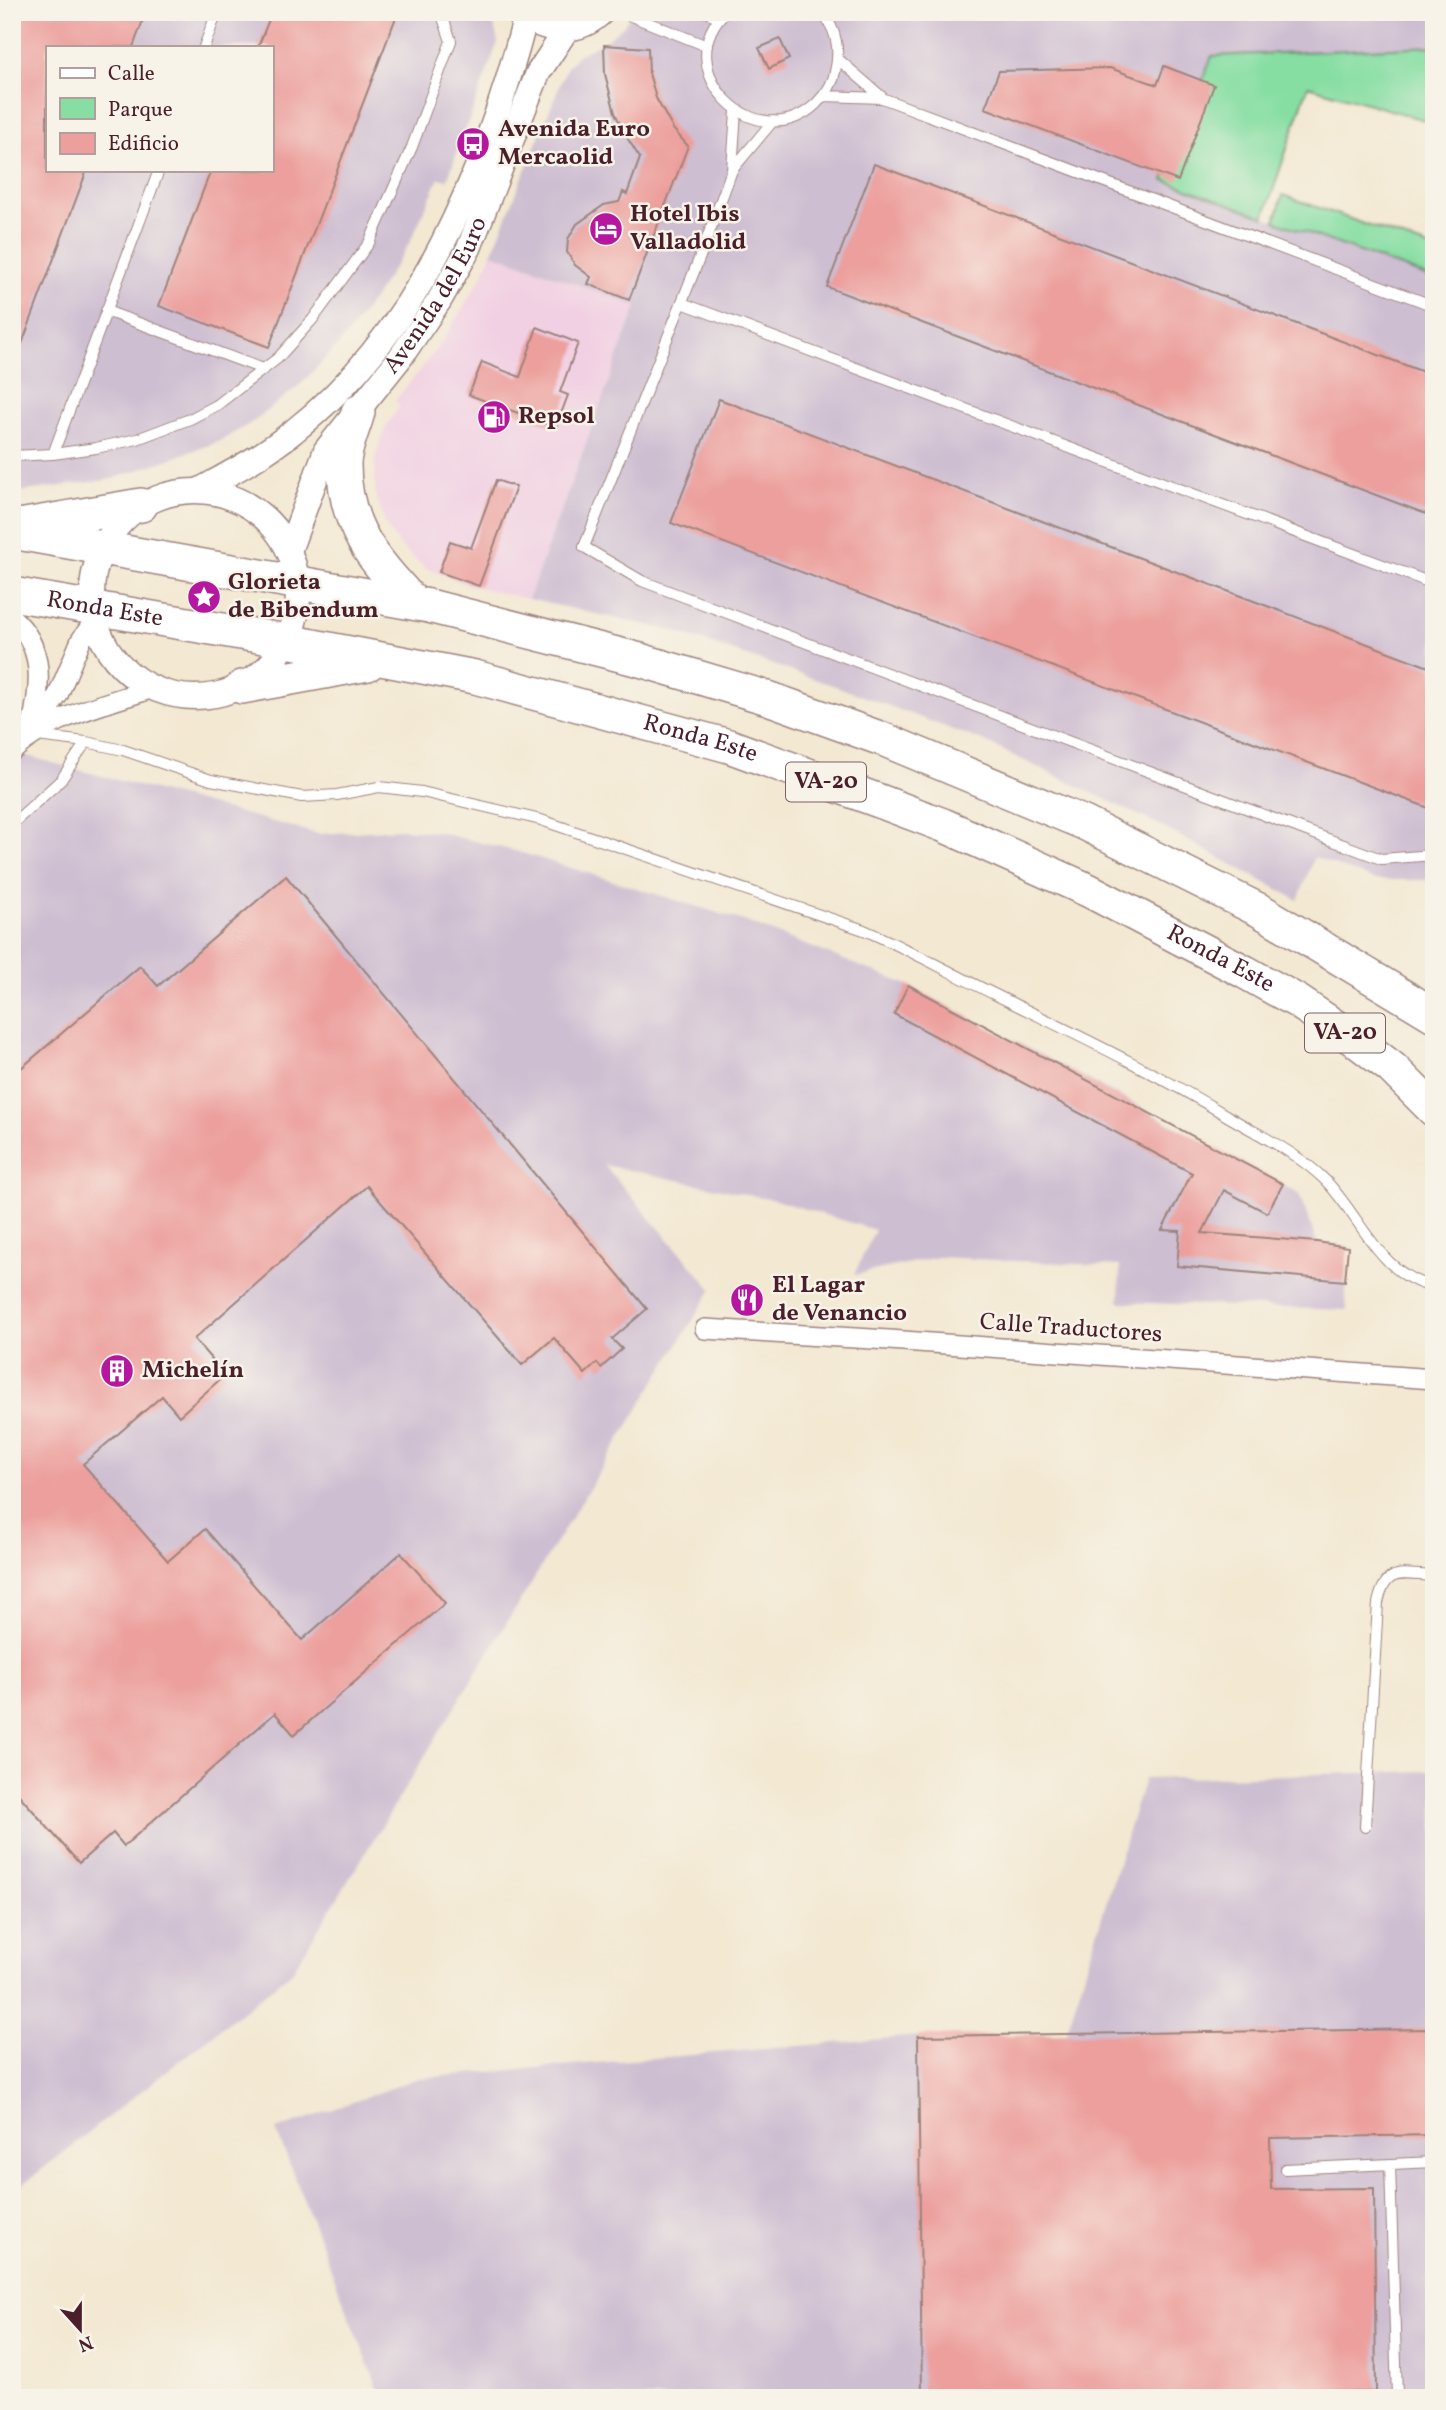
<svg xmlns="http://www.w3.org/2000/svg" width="1446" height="2410" font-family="Vollkorn,serif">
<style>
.built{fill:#f1d0e3}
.industrial{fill:#cebed1;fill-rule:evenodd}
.green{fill:#86dea3;stroke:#687e67;stroke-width:2}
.building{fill:#ec9f9c}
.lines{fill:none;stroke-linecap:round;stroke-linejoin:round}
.service-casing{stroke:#9e847e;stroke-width:12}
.minor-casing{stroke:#9e847e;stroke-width:22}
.tertiary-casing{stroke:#9e847e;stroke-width:27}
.trunk-casing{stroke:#9e847e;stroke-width:36}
.service{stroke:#fff;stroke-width:10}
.minor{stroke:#fff;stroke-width:19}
.tertiary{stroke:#fff;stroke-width:24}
.trunk{stroke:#fff;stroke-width:33}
.labels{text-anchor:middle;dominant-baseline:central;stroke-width:5;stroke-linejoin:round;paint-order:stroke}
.shield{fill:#f7f3e8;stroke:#7e5f64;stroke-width:2}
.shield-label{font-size:23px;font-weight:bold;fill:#4a1f2b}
.poi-label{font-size:24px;font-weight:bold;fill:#4a1f2b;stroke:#f7f3e8;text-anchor:start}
.street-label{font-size:24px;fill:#4a1f2b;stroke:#f7f3e8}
</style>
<rect width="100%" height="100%" fill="#f7f3e8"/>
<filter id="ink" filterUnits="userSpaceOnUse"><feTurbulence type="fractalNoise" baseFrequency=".0143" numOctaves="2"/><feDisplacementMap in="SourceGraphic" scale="14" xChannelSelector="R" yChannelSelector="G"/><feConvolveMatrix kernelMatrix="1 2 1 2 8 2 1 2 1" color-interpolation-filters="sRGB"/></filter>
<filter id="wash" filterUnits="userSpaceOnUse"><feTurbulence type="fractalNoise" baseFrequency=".00686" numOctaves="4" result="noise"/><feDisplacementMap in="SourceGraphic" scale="28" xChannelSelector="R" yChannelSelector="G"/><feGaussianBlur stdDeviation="1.57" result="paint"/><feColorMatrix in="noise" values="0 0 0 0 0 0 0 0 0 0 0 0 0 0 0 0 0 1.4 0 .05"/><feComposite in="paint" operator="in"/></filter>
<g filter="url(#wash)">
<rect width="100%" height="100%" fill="#f3e8d2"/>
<!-- built -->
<path class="built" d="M 492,253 L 637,306 L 528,599 L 472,586 L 425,568 L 400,546 L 387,528 L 375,495 L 375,459 L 385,428 L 400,406 L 395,401 L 442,342 L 481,278 Z"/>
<!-- industrial -->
<path class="industrial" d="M 12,12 L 491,12 L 498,42 L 447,180 L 439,178 L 410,242 L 376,295 L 343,340 L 302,383 L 256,420 L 218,442 L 112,479 L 12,493 ZM 47,47 L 271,47 L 271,170 L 47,170 Z
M 632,12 L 1434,12 L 1434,46 L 1212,56 L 1164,180 L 1434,279 L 1434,880 L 1375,880 L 1314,857 L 1298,900 L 1157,824 L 983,741 L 838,687 L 673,631 L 528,599 L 637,306 L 492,253 L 567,67 L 578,55 L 606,40 L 624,25 Z
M 12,752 L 318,834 L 401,829 L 437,832 L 519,852 L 744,921 L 908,985 L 1135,1104 L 1299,1194 L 1317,1242 L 1348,1247 L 1345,1281 L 1347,1310 L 1119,1302 L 1120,1266 L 938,1257 L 854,1275 L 875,1230 L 775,1200 L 604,1165 L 712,1289 L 292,1972 L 12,2193 Z
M 1434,1771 L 1434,2398 L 382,2398 L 276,2130 L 419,2078 L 918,2036 L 1066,2034 L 1144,1779 Z"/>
<!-- green -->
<path class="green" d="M 1434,46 L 1434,123 L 1308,86 L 1264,217 L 1164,180 L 1212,56 Z
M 1283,195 L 1434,249 L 1434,279 L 1275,221 Z"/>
<g id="blocks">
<!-- building -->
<path class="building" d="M 12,12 L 146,12 L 133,47 L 47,47 L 47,170 L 87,170 L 14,365 Z
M 272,12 L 398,12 L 269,347 L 159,306 L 211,170 L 271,170 L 271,47 L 258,47 Z
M 780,39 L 789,59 L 769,69 L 759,48 Z
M 604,45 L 648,48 L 649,73 L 656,98 L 673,129 L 688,146 L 629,300 L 588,284 L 591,277 L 575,265 L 567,252 L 568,239 L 577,224 L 604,205 L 619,202 L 623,192 L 627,194 L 640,158 L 626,136 L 615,113 L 605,74 Z
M 1164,66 L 1214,85 L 1178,181 L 985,108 L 999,71 L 1110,68 L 1157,85 Z
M 874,164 L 1434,376 L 1434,517 L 827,287 Z
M 537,327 L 578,343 L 560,392 L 568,395 L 556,427 L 469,395 L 482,362 L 520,377 Z
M 719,399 L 1434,669 L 1434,810 L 671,523 Z
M 496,480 L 516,487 L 479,586 L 439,572 L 450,541 L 471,548 Z
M 286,876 L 647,1309 L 612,1339 L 622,1349 L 601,1368 L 597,1363 L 585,1374 L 554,1338 L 522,1365 L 367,1186 L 194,1339 L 225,1375 L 179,1416 L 162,1396 L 83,1464 L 168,1561 L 205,1529 L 302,1640 L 401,1553 L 445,1603 L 294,1735 L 275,1713 L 124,1846 L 113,1833 L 79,1863 L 12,1787 L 12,1076 L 140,966 L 158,986 Z
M 908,985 L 1283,1184 L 1267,1213 L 1224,1190 L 1202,1233 L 1317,1242 L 1348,1247 L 1345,1281 L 1177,1266 L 1180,1231 L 1162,1230 L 1192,1173 L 894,1014 Z
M 1434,2029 L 1434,2135 L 1270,2138 L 1271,2189 L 1374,2188 L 1376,2392 L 1275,2393 L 1275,2398 L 922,2398 L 918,2036 Z"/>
</g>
</g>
<g filter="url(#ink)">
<use href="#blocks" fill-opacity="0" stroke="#9e847e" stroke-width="2"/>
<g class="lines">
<!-- service casing -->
<g class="service-casing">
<path id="service" d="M 621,12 L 707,46
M 706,12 L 719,17
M 725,12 C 667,69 756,160 816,104 C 825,95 833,85 835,72 C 840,51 837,29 821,12
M 204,47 L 217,12
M 838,59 L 882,97
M 824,96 L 882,98 L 1434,306
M 736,111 L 732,170 L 705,244 L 584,547 L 642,581 L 1381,859 L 1434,855
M 732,170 L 773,121
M 682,303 L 1434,584
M 106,311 L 263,369
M 53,454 L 159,170
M 12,456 L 53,454 L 96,448 L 137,439 L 190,419 L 217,405 L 278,358 L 313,319 L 369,243 L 412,147 L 451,41 L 441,12
M 37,736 L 86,742 L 123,750 L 211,780 L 302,797 L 337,795 L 379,787 L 422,792 L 541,820 L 864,930 C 911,950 956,976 1002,998 C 1079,1036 1155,1072 1229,1117 C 1261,1136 1299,1154 1326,1181 C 1361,1217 1380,1276 1434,1287
M 12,824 L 61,780 L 86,742
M 1365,1827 L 1378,1603 C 1386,1566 1401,1575 1434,1576
M 1390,2164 L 1397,2398
M 1285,2169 L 1434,2162"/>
</g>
<!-- minor casing -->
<g class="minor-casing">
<path id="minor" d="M 12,618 C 45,646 41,686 32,724
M 32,732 L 58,695 L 81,640 L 95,620
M 12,751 C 53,715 103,705 153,688
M 705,1329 L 889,1340 L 1434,1379"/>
</g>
<!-- tertiary casing -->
<g class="tertiary-casing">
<g id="tertiary">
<path d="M 522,12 C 544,35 580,34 602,12"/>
<path d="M 200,490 C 232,472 265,455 294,431 C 421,331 486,169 526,16"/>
<circle cx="195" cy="594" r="103"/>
<path id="s1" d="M 289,551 L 326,450 L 400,358 L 439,301 L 469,248 L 538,73 L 567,29"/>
</g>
</g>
<!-- trunk casing -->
<g class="trunk-casing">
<g id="trunk">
<path d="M 358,412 C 354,428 344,448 344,465 C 344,526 374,561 414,603"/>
<path d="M 19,526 L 141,505"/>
<path d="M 12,532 L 429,606 L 640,660 L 768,698 L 885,740 L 1084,823 L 1261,911 L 1434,1015"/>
<path id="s2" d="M 12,594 L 287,641 L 475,677 L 729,746 L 882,802 L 943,825 L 1090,891 L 1245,972 L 1297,1001 L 1358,1042 L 1392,1068 L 1434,1110"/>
<path d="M 242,687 L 368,664"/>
</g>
</g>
<!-- service -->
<use href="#service" class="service"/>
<!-- minor -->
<use href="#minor" class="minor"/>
<!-- tertiary -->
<use href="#tertiary" class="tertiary"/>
<!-- trunk -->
<use href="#trunk" class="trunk"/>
</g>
</g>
<!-- icons -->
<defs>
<g id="bus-disc" transform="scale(1.75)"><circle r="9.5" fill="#b5179e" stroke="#f7f3e8"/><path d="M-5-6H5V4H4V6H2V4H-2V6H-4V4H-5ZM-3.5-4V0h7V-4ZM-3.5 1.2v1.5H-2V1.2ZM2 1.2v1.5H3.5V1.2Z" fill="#fff"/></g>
<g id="hotel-disc" transform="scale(1.75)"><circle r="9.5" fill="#b5179e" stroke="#f7f3e8"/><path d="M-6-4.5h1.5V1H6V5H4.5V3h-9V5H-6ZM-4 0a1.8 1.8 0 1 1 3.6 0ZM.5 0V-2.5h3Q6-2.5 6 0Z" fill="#fff"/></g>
<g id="fuel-disc" transform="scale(1.75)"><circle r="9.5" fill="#b5179e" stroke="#f7f3e8"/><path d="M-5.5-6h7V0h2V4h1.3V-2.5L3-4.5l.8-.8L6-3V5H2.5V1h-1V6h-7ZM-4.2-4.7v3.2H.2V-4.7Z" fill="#fff"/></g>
<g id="sight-disc" transform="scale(1.75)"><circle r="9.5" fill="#b5179e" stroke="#f7f3e8"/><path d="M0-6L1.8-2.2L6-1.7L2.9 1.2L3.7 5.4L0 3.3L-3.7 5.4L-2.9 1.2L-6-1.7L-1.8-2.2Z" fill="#fff"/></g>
<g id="restaurant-disc" transform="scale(1.75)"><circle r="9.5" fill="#b5179e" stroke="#f7f3e8"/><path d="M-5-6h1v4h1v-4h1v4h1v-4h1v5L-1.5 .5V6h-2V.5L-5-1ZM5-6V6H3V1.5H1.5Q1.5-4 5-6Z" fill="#fff"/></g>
<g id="building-disc" transform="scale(1.75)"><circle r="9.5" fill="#b5179e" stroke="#f7f3e8"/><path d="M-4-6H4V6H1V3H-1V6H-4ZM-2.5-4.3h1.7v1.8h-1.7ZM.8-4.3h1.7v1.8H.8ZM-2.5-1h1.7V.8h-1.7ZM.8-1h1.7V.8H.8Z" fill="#fff"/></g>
</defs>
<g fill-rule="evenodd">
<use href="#bus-disc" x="473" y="144"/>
<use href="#hotel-disc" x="606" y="229"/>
<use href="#fuel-disc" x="494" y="417"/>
<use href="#sight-disc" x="204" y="597"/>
<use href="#restaurant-disc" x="747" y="1300"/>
<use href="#building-disc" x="117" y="1371"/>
</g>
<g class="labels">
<!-- shield labels -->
<g class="shield">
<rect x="786" y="762.5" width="80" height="39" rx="5"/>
<rect x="1305" y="1013.5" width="80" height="39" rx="5"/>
</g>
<g class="shield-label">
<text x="826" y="782">VA-20</text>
<text x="1345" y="1033">VA-20</text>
</g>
<!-- poi labels -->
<g class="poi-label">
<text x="498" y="130">Avenida Euro<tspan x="498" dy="28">Mercaolid</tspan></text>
<text x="630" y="215">Hotel Ibis<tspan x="630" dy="28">Valladolid</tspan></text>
<text x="518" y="417">Repsol</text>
<text x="228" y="583">Glorieta<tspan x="228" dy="28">de Bibendum</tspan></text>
<text x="772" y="1286">El Lagar<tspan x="772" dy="28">de Venancio</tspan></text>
<text x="142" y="1371">Michelín</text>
</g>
<!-- street labels -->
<g class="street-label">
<text stroke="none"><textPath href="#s1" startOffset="298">Avenida del Euro</textPath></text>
<text stroke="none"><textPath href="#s2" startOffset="94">Ronda Este</textPath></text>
<text stroke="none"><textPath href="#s2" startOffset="704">Ronda Este</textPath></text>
<text stroke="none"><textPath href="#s2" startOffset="1270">Ronda Este</textPath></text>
<text transform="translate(1071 1329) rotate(4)">Calle Traductores</text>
</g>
</g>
<!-- margin -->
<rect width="1446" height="2410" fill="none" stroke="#f7f3e8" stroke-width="42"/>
<!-- legend -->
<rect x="46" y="46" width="228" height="126" fill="#f7f3e8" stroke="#b29e9c" stroke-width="2"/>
<rect x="60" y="68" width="35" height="10" fill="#ffffff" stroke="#b29e9c" stroke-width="2"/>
<text x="108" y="80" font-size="21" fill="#4a1f2b">Calle</text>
<rect x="60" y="98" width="35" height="21" fill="#86dea3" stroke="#b29e9c" stroke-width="2"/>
<text x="108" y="116" font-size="21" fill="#4a1f2b">Parque</text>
<rect x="60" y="133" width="35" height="21" fill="#ec9f9c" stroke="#b29e9c" stroke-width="2"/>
<text x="108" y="150" font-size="21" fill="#4a1f2b">Edificio</text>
<!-- north arrow -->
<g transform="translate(80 2329) rotate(159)" stroke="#f7f3e8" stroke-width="5" paint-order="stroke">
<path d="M0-5L12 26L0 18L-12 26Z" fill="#4a1f2b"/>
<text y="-10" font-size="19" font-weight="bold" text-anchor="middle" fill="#4a1f2b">N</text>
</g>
</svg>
